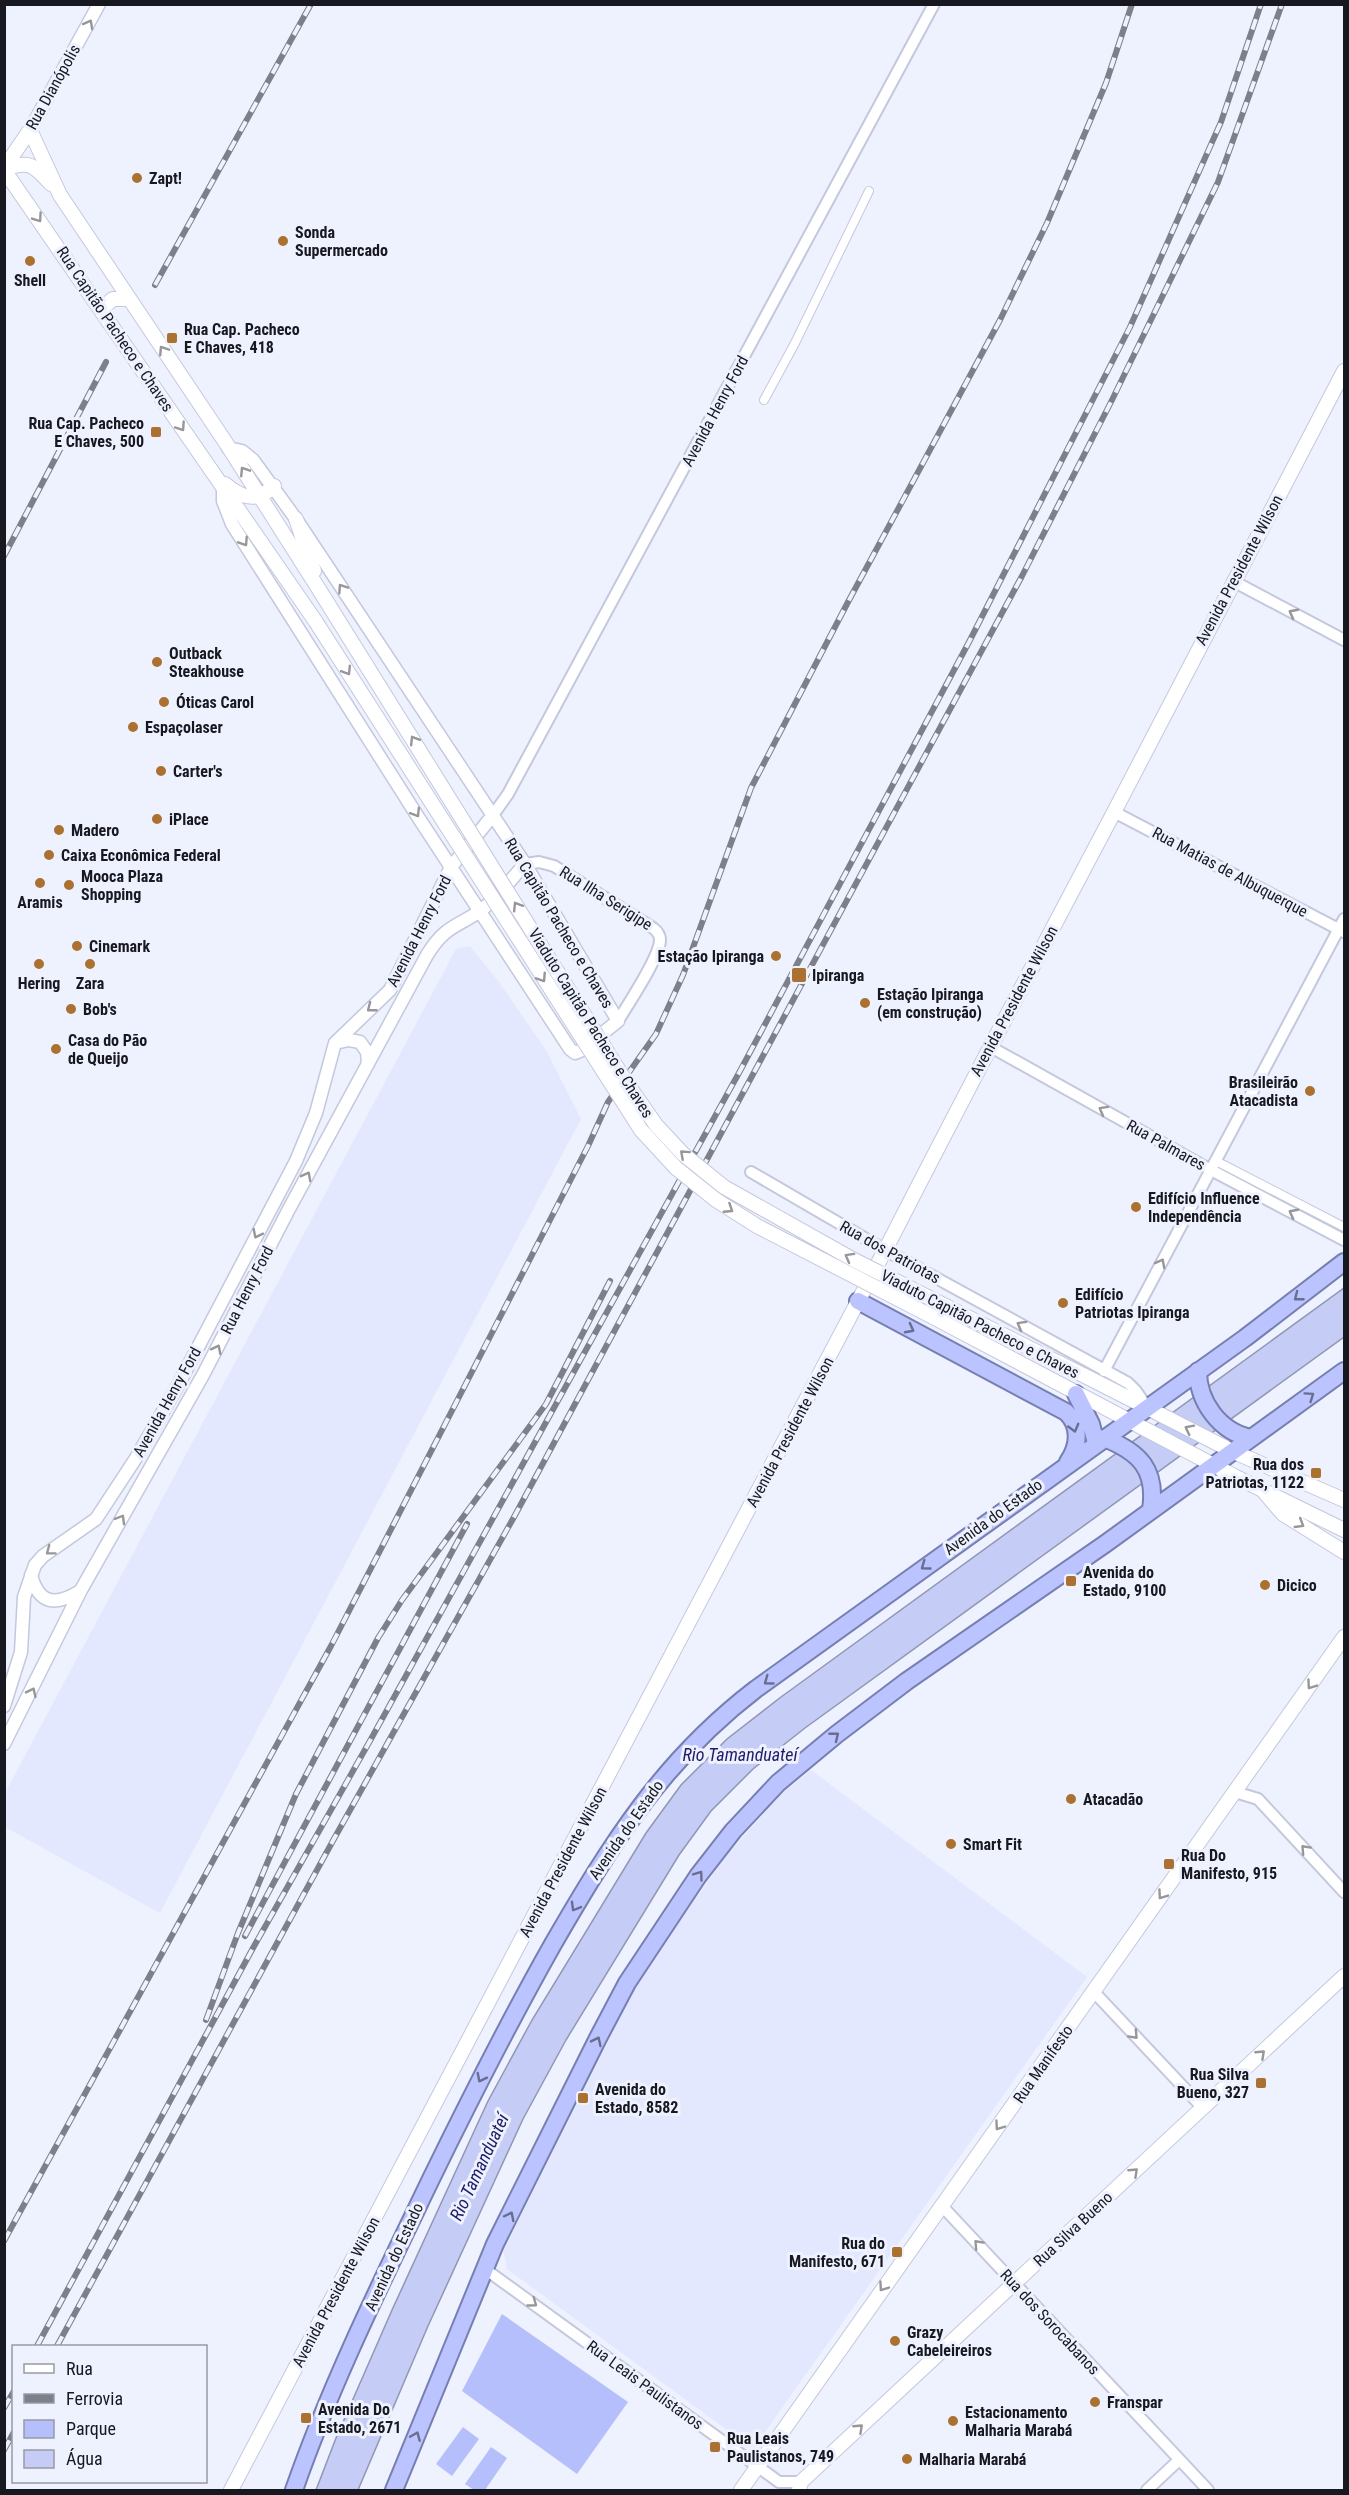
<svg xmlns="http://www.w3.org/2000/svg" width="1349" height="2495" font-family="'Roboto Condensed',sans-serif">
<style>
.built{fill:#e4e8ff}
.green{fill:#b5bffb}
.water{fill:#c5ccf5;stroke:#9196b5;stroke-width:1.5}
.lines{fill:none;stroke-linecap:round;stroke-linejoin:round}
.pedestrian-casing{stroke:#c4c8dd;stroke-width:10}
.minor-casing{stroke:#c4c8dd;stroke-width:14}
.tertiary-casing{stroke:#c4c8dd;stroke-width:15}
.secondary-casing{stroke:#c4c8dd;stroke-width:16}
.trunk-casing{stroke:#777fb1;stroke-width:20}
.pedestrian{stroke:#fff;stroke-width:8}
.minor{stroke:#fff;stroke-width:10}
.tertiary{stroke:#fff;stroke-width:12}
.secondary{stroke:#fff;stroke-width:14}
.trunk{stroke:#bbc4ff;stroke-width:16}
.rail-casing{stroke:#7d7f89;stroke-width:6}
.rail{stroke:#eef1fe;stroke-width:4;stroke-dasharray:11;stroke-linecap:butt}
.secondary-bridge-casing{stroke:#c4c8dd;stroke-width:16;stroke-linecap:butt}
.secondary-bridge{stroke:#fff;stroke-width:14}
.oneway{stroke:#97979b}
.oneway2{stroke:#696e90}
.poi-dot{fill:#aa7130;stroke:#eef1fe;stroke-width:2}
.labels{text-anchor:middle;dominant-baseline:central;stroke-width:6;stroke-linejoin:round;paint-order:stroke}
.street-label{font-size:16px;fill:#171820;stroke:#eef1fe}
.poi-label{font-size:16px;font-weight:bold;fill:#171820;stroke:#eef1fe;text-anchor:start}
.water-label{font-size:18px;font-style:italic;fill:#1f1c66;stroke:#eef1fe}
</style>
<rect width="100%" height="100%" fill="#eef1fe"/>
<!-- built -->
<path class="built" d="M 470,946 L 499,982 L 546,1050 L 581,1119 L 160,1913 L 5,1827 L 5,1793 L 456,949 Z
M 811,1770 L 1087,1977 L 753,2449 L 507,2269 L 503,2248 L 612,2028 L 648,1966 L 726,1856 L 782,1793 Z"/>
<!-- green -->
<path class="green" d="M 502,2314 L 628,2402 L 577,2474 L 462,2391 Z
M 463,2427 L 479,2439 L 452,2476 L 436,2464 Z
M 491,2447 L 507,2458 L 485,2490 L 474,2490 L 465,2484 Z"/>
<!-- water -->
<path class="water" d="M 1344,1288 L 1344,1337 L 805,1728 L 753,1769 L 711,1811 L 679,1855 L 566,2040 L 523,2119 L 428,2326 L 358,2490 L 316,2490 L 336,2438 L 392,2310 L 488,2101 L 532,2020 L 646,1833 L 681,1785 L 727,1739 L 781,1697 Z"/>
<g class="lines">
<!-- pedestrian casing -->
<g class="pedestrian-casing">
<path id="pedestrian" d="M 764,400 L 795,343 L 869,191
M 1216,1161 L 1344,1227"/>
</g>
<!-- minor casing -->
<g class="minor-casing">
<path id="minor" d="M 1233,581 L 1344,640
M 1114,812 L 1344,932
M 493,815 L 508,794 L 934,4
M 525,864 L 539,862 L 554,866 L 653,928 C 657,931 660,934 660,940 C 660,957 628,1004 618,1021
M 989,1046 L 1211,1170 L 1344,1240
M 751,1172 L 885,1250 L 1128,1383 L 1136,1391 L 1147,1407
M 1104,1371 L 1344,919
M 1235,1792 L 1258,1799 L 1344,1892
M 1094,1992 L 1203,2108
M 942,2206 L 1208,2490
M 485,2269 L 779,2482 L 801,2482
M 1147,2490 L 1179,2460"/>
</g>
<!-- tertiary casing -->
<g class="tertiary-casing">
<path id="tertiary" d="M 30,130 L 99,4
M 223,489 L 223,501 L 232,524 L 418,817 L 570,1049 L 575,1053 L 580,1051 L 618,1021 L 525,864 L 296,519 L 253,460 L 242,451 L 228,448
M 335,1043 L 349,1040 L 360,1042 L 367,1052 L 368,1064
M 31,1575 C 39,1605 56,1606 80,1591
M 4,1706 L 21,1652 L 24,1597 L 35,1565 L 43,1556 L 96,1519 L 136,1458 L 176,1389 L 296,1161 L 316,1113 L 335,1043 L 390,990 L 451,867 L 493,815
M 4,1744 L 81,1590 L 203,1375 L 289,1209 L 427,955 C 445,926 455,928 480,911 C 497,899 511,879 525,864"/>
</g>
<!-- secondary casing -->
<g class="secondary-casing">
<path id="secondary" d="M 30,130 L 60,195 L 226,443 L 320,591
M 4,168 L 30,130
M 4,169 C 30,160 34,165 51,184
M 4,170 L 316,622
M 101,309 L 113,299 L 129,299
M 225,484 C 241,498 257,503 274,486
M 296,519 L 314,571
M 933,1317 L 1236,1477 L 1344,1530
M 1089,1378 L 1232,1451 L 1344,1500
M 1265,1493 L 1283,1514 L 1344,1552
M 231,2490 L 893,1235 C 965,1094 1039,954 1113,814 C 1191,667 1266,518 1344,371
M 741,2490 L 1344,1637
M 799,2490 L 801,2482 L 1344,1976"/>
</g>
<!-- trunk casing -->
<g class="trunk-casing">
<path id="trunk" d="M 858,1301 L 1066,1412 C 1081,1426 1079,1446 1068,1462
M 1198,1371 C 1198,1402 1220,1432 1251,1438
M 1076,1394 L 1091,1424 L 1096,1443
M 1104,1438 C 1140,1452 1157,1470 1151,1510
M 294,2490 C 331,2384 381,2283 430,2181 C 469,2101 509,2022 553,1944 C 611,1844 662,1761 756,1689 L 1245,1338 L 1344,1262
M 394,2490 L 495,2244 L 598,2038 L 627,1983 L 698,1876 L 733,1831 L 778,1783 L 837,1734 L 907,1681 L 1105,1544 L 1344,1371"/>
</g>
<!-- pedestrian -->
<use href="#pedestrian" class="pedestrian"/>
<!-- minor -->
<use href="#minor" class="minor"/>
<!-- tertiary -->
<use href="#tertiary" class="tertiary"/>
<!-- secondary -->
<use href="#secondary" class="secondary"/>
<!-- trunk -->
<use href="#trunk" class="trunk"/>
<!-- rail casing -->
<g class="rail-casing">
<path id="rail" d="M 155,285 L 311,4
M 4,556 L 106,362
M 245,1936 L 467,1524
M 206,2020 L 238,1933 L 296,1794 L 378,1638 L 402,1600 L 546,1404 L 610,1281
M 4,2241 L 331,1646 L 588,1146 L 608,1102 L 656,1034 L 683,975 L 751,788 L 848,602 L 1000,320 L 1047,223 L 1106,83 L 1132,4
M 37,2346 L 253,1948 L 371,1739 L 740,1071 L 969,642 L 1130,327 L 1221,122 L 1261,4
M 57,2346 L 335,1837 L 514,1517 L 1022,576 L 1111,402 L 1218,182 L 1282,4
M 4,2408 L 14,2391
M 4,2450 L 14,2432"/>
</g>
<!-- rail -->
<use href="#rail" class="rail"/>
<!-- secondary-bridge casing -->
<g class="secondary-bridge-casing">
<path id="secondary-bridge" d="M 320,591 L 626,1082 L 656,1125 L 683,1154 L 724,1187 L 854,1260 L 1089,1378
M 316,622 L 641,1130 L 676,1168 L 716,1200 L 757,1226 L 933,1317"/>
</g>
<!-- secondary-bridge -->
<use href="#secondary-bridge" class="secondary-bridge"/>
</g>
<!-- one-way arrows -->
<defs><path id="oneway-chevron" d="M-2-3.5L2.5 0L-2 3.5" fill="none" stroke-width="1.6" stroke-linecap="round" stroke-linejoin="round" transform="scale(1.5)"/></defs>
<g class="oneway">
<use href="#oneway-chevron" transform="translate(89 24) rotate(-61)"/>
<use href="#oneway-chevron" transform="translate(38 218) rotate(55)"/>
<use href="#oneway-chevron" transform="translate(163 350) rotate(-123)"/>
<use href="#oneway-chevron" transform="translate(181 427) rotate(56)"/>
<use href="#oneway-chevron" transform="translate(244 471) rotate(-123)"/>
<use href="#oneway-chevron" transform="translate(244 542) rotate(57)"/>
<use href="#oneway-chevron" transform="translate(342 588) rotate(-124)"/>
<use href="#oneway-chevron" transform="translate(1293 613) rotate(-152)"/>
<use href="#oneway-chevron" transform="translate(347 671) rotate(58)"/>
<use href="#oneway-chevron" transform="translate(414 740) rotate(-122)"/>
<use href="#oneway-chevron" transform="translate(416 813) rotate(58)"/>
<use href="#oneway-chevron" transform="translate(517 906) rotate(-122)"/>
<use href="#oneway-chevron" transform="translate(542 978) rotate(57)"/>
<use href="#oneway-chevron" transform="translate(371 1008) rotate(142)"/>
<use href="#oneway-chevron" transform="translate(1103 1110) rotate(-151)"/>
<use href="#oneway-chevron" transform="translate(684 1154) rotate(-138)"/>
<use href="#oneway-chevron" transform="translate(307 1176) rotate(-62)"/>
<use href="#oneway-chevron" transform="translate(729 1209) rotate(33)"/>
<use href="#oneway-chevron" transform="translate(1293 1213) rotate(-152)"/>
<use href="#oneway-chevron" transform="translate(257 1234) rotate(117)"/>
<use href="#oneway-chevron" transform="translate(849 1257) rotate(-151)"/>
<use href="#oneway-chevron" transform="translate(1161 1263) rotate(-62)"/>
<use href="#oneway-chevron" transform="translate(1021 1325) rotate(-151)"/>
<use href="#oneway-chevron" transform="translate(217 1349) rotate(-63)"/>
<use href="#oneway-chevron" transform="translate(1189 1429) rotate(-153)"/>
<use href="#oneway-chevron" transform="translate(121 1519) rotate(-60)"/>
<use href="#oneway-chevron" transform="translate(1300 1524) rotate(31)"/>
<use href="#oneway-chevron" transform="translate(50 1551) rotate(143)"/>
<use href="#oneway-chevron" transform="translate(1311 1685) rotate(125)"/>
<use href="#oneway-chevron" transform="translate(32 1692) rotate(-64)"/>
<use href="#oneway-chevron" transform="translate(1305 1849) rotate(-133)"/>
<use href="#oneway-chevron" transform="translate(1162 1895) rotate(125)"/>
<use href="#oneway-chevron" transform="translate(1134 2035) rotate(47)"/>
<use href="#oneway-chevron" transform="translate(1261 2054) rotate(-43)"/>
<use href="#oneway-chevron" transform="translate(999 2126) rotate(125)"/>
<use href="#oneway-chevron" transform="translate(1134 2172) rotate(-43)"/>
<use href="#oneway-chevron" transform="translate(978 2244) rotate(-133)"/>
<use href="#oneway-chevron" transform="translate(883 2287) rotate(125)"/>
<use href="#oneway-chevron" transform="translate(533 2303) rotate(36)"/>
<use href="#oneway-chevron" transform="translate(859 2428) rotate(-43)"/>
</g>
<g class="oneway2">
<use href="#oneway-chevron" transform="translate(1298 1297) rotate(142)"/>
<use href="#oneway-chevron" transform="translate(910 1329) rotate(28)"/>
<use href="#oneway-chevron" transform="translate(1310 1396) rotate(-35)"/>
<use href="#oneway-chevron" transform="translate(1074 1428) rotate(75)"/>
<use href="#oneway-chevron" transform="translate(925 1566) rotate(144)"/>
<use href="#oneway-chevron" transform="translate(768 1681) rotate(144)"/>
<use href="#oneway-chevron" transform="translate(835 1736) rotate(-39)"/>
<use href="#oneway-chevron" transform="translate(699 1875) rotate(-54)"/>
<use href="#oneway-chevron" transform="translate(575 1907) rotate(120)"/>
<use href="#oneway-chevron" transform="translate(597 2041) rotate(-64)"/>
<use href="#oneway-chevron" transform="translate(481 2078) rotate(117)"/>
<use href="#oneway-chevron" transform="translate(510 2216) rotate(-63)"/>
<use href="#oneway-chevron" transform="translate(416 2436) rotate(-67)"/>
</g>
<!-- markers -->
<g class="poi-dot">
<circle cx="137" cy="178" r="6"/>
<circle cx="283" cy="241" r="6"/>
<circle cx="30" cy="261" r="6"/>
<rect x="166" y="332" width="12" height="12" rx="3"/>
<rect x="150" y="426" width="12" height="12" rx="3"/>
<circle cx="157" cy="662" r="6"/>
<circle cx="164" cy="702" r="6"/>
<circle cx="133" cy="727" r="6"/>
<circle cx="161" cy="771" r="6"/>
<circle cx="157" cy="819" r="6"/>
<circle cx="59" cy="830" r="6"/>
<circle cx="49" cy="855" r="6"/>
<circle cx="40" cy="883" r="6"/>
<circle cx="69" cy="885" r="6"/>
<circle cx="77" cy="946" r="6"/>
<circle cx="776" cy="956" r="6"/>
<circle cx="39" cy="964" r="6"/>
<circle cx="90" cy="964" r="6"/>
<rect x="791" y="967" width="16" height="16" rx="3"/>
<circle cx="865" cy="1003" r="6"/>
<circle cx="71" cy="1009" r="6"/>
<circle cx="56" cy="1049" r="6"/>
<circle cx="1310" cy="1091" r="6"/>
<circle cx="1136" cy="1207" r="6"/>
<circle cx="1063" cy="1303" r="6"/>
<rect x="1310" y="1467" width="12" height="12" rx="3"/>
<rect x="1065" y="1575" width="12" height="12" rx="3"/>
<circle cx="1265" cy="1585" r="6"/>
<circle cx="1071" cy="1799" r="6"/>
<circle cx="951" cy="1844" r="6"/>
<rect x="1163" y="1858" width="12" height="12" rx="3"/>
<rect x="1255" y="2077" width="12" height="12" rx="3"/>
<rect x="577" y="2092" width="12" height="12" rx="3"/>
<rect x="891" y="2246" width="12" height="12" rx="3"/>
<circle cx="895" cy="2341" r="6"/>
<circle cx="1095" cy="2402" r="6"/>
<rect x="300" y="2412" width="12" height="12" rx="3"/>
<circle cx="953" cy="2421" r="6"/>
<rect x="709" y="2441" width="12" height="12" rx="3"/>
<circle cx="907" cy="2459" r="6"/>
</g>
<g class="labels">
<!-- street labels -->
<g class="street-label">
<text transform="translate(53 87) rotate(-61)">Rua Dianópolis</text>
<text transform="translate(115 329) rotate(56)">Rua Capitão Pacheco e Chaves</text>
<text transform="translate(715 411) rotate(-62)">Avenida Henry Ford</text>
<text transform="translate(1239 570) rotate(-62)">Avenida Presidente Wilson</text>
<text transform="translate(1230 872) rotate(28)">Rua Matias de Albuquerque</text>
<text transform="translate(606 898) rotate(32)">Rua Ilha Serigipe</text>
<text transform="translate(559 923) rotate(59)">Rua Capitão Pacheco e Chaves</text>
<text transform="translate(419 931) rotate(-63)">Avenida Henry Ford</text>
<text transform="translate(1014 1001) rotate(-62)">Avenida Presidente Wilson</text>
<text transform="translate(591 1023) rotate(58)">Viaduto Capitão Pacheco e Chaves</text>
<text transform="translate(1166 1145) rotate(29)">Rua Palmares</text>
<text transform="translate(890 1252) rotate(29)">Rua dos Patriotas</text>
<text transform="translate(247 1290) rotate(-63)">Rua Henry Ford</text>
<text transform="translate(980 1324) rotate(27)">Viaduto Capitão Pacheco e Chaves</text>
<text transform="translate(167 1402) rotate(-61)">Avenida Henry Ford</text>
<text transform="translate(790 1432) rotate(-62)">Avenida Presidente Wilson</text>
<text transform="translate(993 1517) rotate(-36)">Avenida do Estado</text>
<text transform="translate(626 1830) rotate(-55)">Avenida do Estado</text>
<text transform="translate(563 1862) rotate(-62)">Avenida Presidente Wilson</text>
<text transform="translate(1043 2064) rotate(-55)">Rua Manifesto</text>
<text transform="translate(1073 2229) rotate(-43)">Rua Silva Bueno</text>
<text transform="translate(394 2257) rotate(-65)">Avenida do Estado</text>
<text transform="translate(336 2292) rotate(-62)">Avenida Presidente Wilson</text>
<text transform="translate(1050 2322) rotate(47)">Rua dos Sorocabanos</text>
<text transform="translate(645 2385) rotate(36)">Rua Leais Paulistanos</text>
</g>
<!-- poi labels -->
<g class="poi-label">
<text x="149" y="178">Zapt!</text>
<text x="295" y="232">Sonda<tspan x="295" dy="18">Supermercado</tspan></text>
<text x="30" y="280" text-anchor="middle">Shell</text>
<text x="184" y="329">Rua Cap. Pacheco<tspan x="184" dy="18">E Chaves, 418</tspan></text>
<text x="144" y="423" text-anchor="end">Rua Cap. Pacheco<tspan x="144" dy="18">E Chaves, 500</tspan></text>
<text x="169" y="653">Outback<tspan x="169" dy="18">Steakhouse</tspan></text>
<text x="176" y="702">Óticas Carol</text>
<text x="145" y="727">Espaçolaser</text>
<text x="173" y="771">Carter's</text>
<text x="169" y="819">iPlace</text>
<text x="71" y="830">Madero</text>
<text x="61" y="855">Caixa Econômica Federal</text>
<text x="81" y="876">Mooca Plaza<tspan x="81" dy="18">Shopping</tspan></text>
<text x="40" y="902" text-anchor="middle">Aramis</text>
<text x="89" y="946">Cinemark</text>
<text x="764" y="956" text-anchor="end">Estação Ipiranga</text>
<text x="812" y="975">Ipiranga</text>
<text x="39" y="983" text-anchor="middle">Hering</text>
<text x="90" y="983" text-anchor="middle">Zara</text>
<text x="877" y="994">Estação Ipiranga<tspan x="877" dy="18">(em construção)</tspan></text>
<text x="83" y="1009">Bob's</text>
<text x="68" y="1040">Casa do Pão<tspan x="68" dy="18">de Queijo</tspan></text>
<text x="1298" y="1082" text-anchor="end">Brasileirão<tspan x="1298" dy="18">Atacadista</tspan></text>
<text x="1148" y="1198">Edifício Influence<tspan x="1148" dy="18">Independência</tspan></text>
<text x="1075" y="1294">Edifício<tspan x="1075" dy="18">Patriotas Ipiranga</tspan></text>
<text x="1304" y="1464" text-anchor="end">Rua dos<tspan x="1304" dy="18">Patriotas, 1122</tspan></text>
<text x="1083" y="1572">Avenida do<tspan x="1083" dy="18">Estado, 9100</tspan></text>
<text x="1277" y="1585">Dicico</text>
<text x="1083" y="1799">Atacadão</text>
<text x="963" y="1844">Smart Fit</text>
<text x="1181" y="1855">Rua Do<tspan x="1181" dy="18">Manifesto, 915</tspan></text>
<text x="1249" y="2074" text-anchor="end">Rua Silva<tspan x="1249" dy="18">Bueno, 327</tspan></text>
<text x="595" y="2089">Avenida do<tspan x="595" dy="18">Estado, 8582</tspan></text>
<text x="885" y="2243" text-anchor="end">Rua do<tspan x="885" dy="18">Manifesto, 671</tspan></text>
<text x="907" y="2332">Grazy<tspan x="907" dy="18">Cabeleireiros</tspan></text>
<text x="1107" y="2402">Franspar</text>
<text x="318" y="2409">Avenida Do<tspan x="318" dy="18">Estado, 2671</tspan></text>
<text x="965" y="2412">Estacionamento<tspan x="965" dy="18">Malharia Marabá</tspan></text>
<text x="727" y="2438">Rua Leais<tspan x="727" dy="18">Paulistanos, 749</tspan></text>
<text x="919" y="2459">Malharia Marabá</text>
</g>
<!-- water labels -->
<g class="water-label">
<text x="740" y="1754">Rio Tamanduateí</text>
<text transform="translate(479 2167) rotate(-65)">Rio Tamanduateí</text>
</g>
</g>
<!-- border -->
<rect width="1349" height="2495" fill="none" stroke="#171820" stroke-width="12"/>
<!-- legend -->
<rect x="12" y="2345" width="195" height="138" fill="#eef1fe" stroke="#989aa5" stroke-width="1.5"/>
<rect x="24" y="2364" width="30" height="9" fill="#ffffff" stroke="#989aa5" stroke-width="1.5"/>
<text x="66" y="2375" font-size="18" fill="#171820">Rua</text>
<rect x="24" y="2394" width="30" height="9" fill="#7d7f89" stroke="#989aa5" stroke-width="1.5"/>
<text x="66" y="2405" font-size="18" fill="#171820">Ferrovia</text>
<rect x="24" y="2420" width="30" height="18" fill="#b5bffb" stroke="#989aa5" stroke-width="1.5"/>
<text x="66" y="2435" font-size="18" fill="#171820">Parque</text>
<rect x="24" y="2450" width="30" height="18" fill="#c5ccf5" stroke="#989aa5" stroke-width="1.5"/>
<text x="66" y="2465" font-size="18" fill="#171820">Água</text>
</svg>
